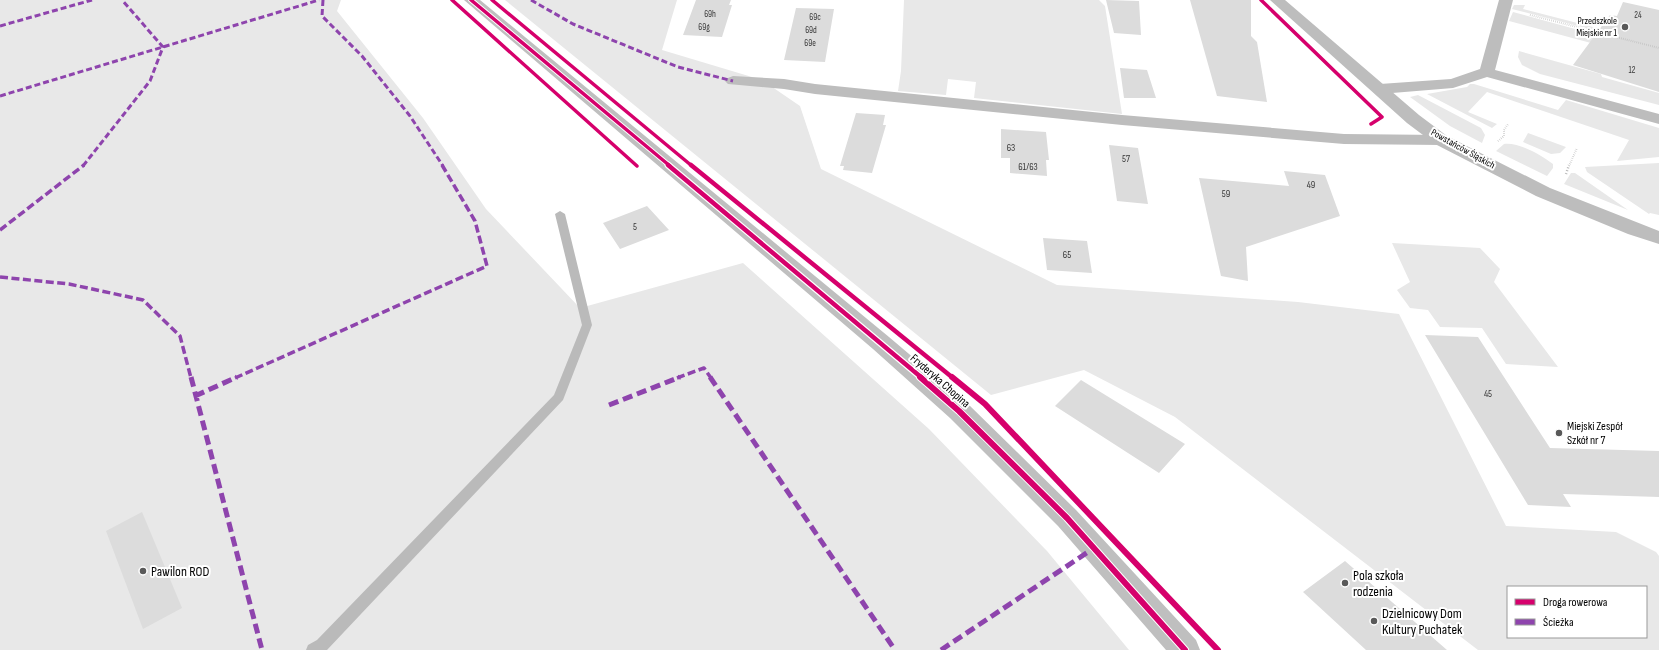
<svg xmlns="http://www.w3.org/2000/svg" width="1659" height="650" font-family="'Sofia Sans Condensed',sans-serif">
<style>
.green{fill:#e8e8e8;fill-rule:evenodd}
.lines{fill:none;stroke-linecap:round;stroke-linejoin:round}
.stream{fill:#bababa;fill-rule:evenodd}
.building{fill:#dcdcdc}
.path-far1{stroke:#b8b8b8;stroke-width:2;stroke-dasharray:0.5 1.5;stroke-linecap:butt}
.path{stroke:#b8b8b8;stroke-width:2.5;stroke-dasharray:1 2;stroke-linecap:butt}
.lane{fill:#bdbdbd;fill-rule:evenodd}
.street{fill:#bdbdbd;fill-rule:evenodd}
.secondary{fill:#bfbfbf;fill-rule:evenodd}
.quiet-far2{stroke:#8e44ad;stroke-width:3;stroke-dasharray:6 3;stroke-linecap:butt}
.quiet-far1{stroke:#8e44ad;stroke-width:3.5;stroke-dasharray:8 3.5;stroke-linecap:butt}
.quiet{stroke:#8e44ad;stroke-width:5;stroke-dasharray:10 5;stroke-linecap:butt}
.cycleway-far2-casing{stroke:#fff;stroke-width:5.5}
.cycleway-far1-casing{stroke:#fff;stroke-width:7}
.cycleway-casing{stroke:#fff;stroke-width:8}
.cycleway-far2{stroke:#d6006c;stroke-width:3.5}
.cycleway-far1{stroke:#d6006c;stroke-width:4.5}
.cycleway{stroke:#d6006c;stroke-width:6}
.poi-dot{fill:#595959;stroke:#fff;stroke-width:1.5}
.labels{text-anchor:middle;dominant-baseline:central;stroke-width:4;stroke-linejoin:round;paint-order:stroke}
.far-number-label{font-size:9px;fill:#373737}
.far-poi-label{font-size:10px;fill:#000;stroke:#fff;text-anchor:end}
.number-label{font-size:10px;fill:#373737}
.far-street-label{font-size:10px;fill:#000;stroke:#fff}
.street-label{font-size:12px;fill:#000;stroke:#fff}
.poi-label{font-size:12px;fill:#000;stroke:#fff;text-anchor:start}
.near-poi-label{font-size:14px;fill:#000;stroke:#fff;text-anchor:start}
</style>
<rect width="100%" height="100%" fill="#fff"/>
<!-- green -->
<path class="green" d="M 0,0 L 341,0 L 337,11 L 423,118 L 486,209 L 580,308 L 743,263 L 929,429 L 1047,551 L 1129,650 L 0,650 Z
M 505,0 L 677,0 L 662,50 L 762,80 L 800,106 L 821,169 L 1057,285 L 1298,302 L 1399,314 L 1506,526 L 1616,532 L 1656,552 L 1659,556 L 1659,650 L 1478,650 L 1175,417 L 1084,370 L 991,395 ZM 1508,587 L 1646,587 L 1646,637 L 1508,637 Z
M 904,0 L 1099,0 L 1105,6 L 1122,114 L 974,98 L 976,82 L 948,79 L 946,95 L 898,91 L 901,71 Z
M 1514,5 L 1525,5 L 1523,9 L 1659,44 L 1659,47 L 1512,9 Z
M 1513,12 L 1659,52 L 1617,50 L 1509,21 Z
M 1519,51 L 1601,74 L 1602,77 L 1659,93 L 1659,105 L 1540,74 L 1522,65 L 1518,57 Z
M 1470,84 L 1474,84 L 1558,110 L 1566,100 L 1659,128 L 1659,157 L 1617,161 L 1629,140 L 1487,92 L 1468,112 L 1497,124 L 1492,128 L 1427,94 L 1467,87 Z
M 1418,95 L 1481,128 L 1485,135 L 1482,143 L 1450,126 L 1410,97 Z
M 1528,133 L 1566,147 L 1560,153 L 1551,154 L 1523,142 Z
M 1504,144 C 1519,142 1541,155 1553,164 L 1553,168 L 1547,176 L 1496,151 Z
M 1659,163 L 1659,215 L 1650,213 L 1649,214 L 1587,172 L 1585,167 Z
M 1571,173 L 1575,173 L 1628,210 L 1564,184 Z
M 1392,243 L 1480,248 L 1500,269 L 1494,282 L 1558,367 L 1506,364 L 1482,328 L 1440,327 L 1428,310 L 1410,308 L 1397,290 L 1410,282 Z"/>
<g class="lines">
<!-- stream -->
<path class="stream" d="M 560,211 L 565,214 L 592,325 L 563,400 L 327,650 L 306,650 L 308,645 L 317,640 L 554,395 L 582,325 L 555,214 Z"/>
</g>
<!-- building -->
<path class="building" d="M 696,0 L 731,0 L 729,5 L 732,5 L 722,37 L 683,35 Z
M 1106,0 L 1139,1 L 1141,35 L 1114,33 Z
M 1190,0 L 1251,0 L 1251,36 L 1257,42 L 1267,102 L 1217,96 Z
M 1623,2 L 1659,10 L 1659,92 L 1573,65 L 1610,15 L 1617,16 Z
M 796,8 L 834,9 L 825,62 L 784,60 Z
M 1120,68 L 1147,70 L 1156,98 L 1124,98 Z
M 856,113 L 885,115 L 883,125 L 886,125 L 872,173 L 843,170 L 844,166 L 840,166 Z
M 1001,129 L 1046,132 L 1049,160 L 1046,160 L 1047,176 L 1010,173 L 1010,158 L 1001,158 Z
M 1109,145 L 1138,148 L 1148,204 L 1117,201 Z
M 1284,171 L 1325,175 L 1340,216 L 1246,247 L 1248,281 L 1221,276 L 1199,178 L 1289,186 Z
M 647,206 L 669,230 L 620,249 L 603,223 Z
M 1043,238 L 1087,241 L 1092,273 L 1047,270 Z
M 1425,335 L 1478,337 L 1550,448 L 1659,451 L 1659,497 L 1563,494 L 1571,507 L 1528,505 Z
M 1081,380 L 1185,444 L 1159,473 L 1055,406 Z
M 142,512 L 182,608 L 143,629 L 106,531 Z
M 1345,561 L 1447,650 L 1366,650 L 1303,592 Z"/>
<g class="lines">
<!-- path-far1 -->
<path class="path-far1" d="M 1530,15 L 1659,48
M 1498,141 L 1504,136 L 1504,130 L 1508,124
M 1569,166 L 1577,148"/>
<!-- path -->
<path class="path" d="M 1566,174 L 1569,165"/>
<!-- lane -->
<path class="lane" d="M 1499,0 L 1513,0 L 1495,70 L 1659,114 L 1659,124 L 1487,77 L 1453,88 L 1380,94 L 1374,92 L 1372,89 L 1374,86 L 1380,84 L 1451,79 L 1480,69 Z
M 733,76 L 784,79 L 815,84 L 1122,115 L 1344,134 L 1441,135 L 1447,136 L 1449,140 L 1447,144 L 1441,145 L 1344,144 L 1122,125 L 815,94 L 784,89 L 728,84 L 725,81 L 728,78 Z"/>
<!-- street -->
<path class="street" d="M 1270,0 L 1285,0 L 1419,115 L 1447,136 L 1550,188 L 1659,231 L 1659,244 L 1628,234 L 1536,196 L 1435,144 L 1407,123 Z"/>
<!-- secondary -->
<path class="secondary" d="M 464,0 L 480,0 L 889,337 L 968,404 L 1076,510 L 1196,640 L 1200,650 L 1166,650 L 1058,526 L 950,418 L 873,349 Z"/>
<!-- quiet-far2 -->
<path class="quiet-far2" d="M 323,0 L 322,16 L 362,56 L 410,116 L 443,166
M 531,0 L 573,24 L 678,67 L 733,81
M 0,26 L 92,0
M 0,96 L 319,0
M 83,166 L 150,81 L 163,47 L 122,0"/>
<!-- quiet-far1 -->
<path class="quiet-far1" d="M 0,230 L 84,165
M 0,277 L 69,284 L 143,300 L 180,336 L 191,378
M 235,378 L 487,266 L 475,221 L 442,165
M 677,378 L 704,368 L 711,378"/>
<!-- quiet -->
<path class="quiet" d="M 191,377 L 262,650
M 710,377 L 895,650
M 195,396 L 237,377
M 609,405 L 680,377
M 941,650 L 1094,548"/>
<!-- cycleway-far2 casing -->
<g class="cycleway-far2-casing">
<path id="cycleway-far2" d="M 452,0 L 637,166
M 471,0 L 670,166
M 492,0 L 692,166
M 1261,0 L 1382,117 L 1371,124"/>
</g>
<!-- cycleway-far1 casing -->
<g class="cycleway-far1-casing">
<path id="cycleway-far1" d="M 668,165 L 922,378
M 691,165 L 953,378"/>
</g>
<!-- cycleway casing -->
<g class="cycleway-casing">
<path id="cycleway" d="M 920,377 L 959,411 L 1067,518 L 1185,650
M 952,377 L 985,404 L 1218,650"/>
</g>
<!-- cycleway-far2 -->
<use href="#cycleway-far2" class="cycleway-far2"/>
<!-- cycleway-far1 -->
<use href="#cycleway-far1" class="cycleway-far1"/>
<!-- cycleway -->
<use href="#cycleway" class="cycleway"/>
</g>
<!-- markers -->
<g class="poi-dot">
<circle cx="1625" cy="27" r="4"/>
<circle cx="1559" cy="433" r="4"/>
<circle cx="143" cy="571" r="4"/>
<circle cx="1345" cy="583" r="4"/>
<circle cx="1374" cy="621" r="4"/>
</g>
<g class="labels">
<!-- far-number labels -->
<g class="far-number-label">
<text x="710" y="14">69h</text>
<text x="1638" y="15">24</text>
<text x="815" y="17">69c</text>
<text x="704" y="27">69g</text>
<text x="811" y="30">69d</text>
<text x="810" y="43">69e</text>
<text x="1632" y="70">12</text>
</g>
<!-- far-poi labels -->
<g class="far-poi-label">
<text x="1617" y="21">Przedszkole<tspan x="1617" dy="12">Miejskie nr 1</tspan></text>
</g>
<!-- number labels -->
<g class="number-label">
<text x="1011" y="148">63</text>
<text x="1126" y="159">57</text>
<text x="1028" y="167">61/63</text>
<text x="1311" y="185">49</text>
<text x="1226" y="194">59</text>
<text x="635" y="227">5</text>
<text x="1067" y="255">65</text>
<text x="1488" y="394">45</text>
</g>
<!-- far-street labels -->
<g class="far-street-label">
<text transform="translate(1463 149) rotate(29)">Powstańców Śląskich</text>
</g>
<!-- street labels -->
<g class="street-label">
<text transform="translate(940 381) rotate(41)">Fryderyka Chopina</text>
</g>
<!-- poi labels -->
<g class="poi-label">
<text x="1567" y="426">Miejski Zespół<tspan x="1567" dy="14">Szkół nr 7</tspan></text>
</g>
<!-- near-poi labels -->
<g class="near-poi-label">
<text x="151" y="571">Pawilon ROD</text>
<text x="1353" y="575">Pola szkoła<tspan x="1353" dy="16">rodzenia</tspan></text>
<text x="1382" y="613">Dzielnicowy Dom<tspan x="1382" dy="16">Kultury Puchatek</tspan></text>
</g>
</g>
<!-- legend -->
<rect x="1507" y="586" width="140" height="52" fill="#ffffff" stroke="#999999"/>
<rect x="1515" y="599" width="20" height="6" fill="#d6006c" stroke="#999999"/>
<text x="1543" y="606" font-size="12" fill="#000000">Droga rowerowa</text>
<rect x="1515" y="619" width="20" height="6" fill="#8e44ad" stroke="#999999"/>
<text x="1543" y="626" font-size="12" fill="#000000">Ścieżka</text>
</svg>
